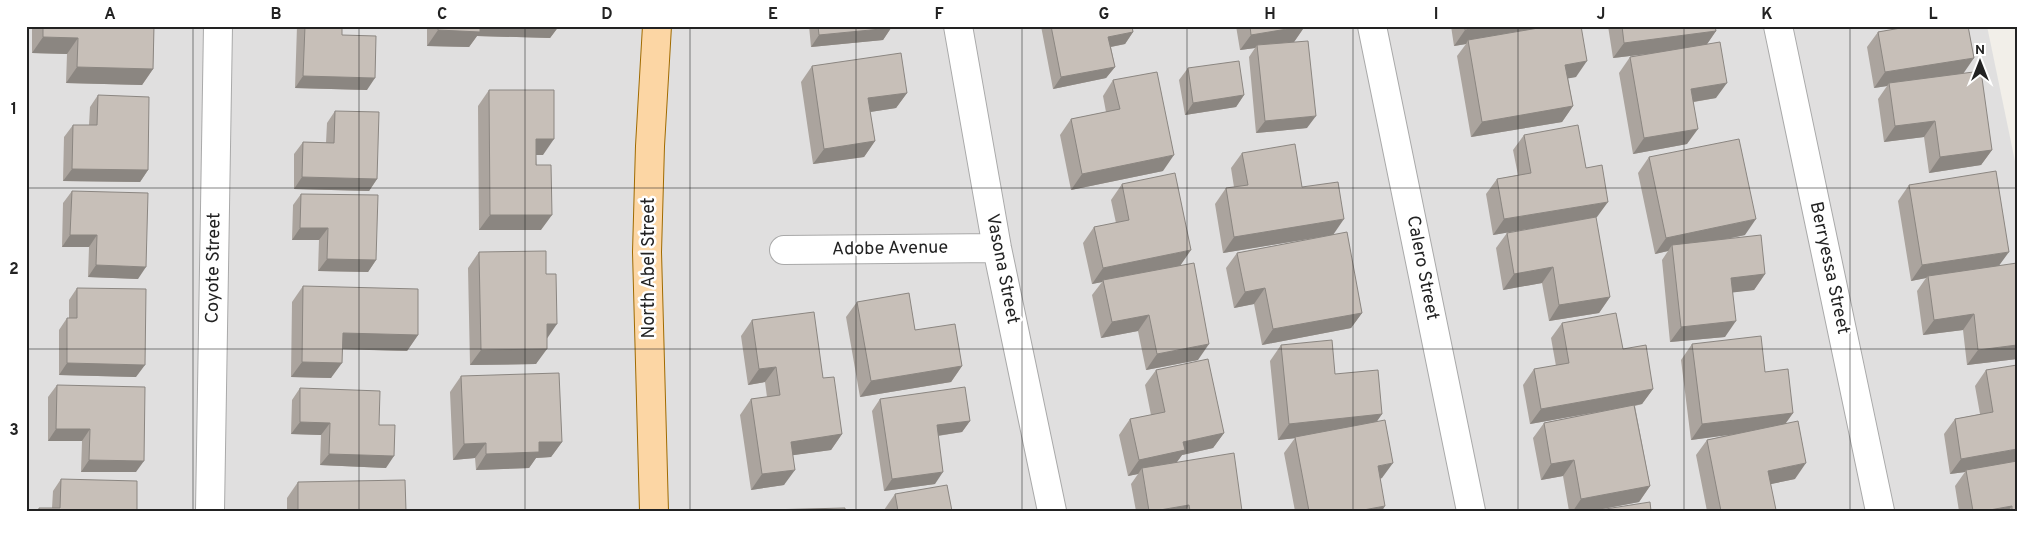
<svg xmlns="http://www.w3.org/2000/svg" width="2043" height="537" font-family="Overpass,sans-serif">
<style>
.residential{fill:#e0dfdf}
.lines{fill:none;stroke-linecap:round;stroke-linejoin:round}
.street-casing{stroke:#a9a9a9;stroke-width:30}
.primary-casing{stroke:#a06b00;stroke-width:30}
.street{stroke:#fff;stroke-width:28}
.primary{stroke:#fcd6a4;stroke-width:28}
.wall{fill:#aba49e}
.shaded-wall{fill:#8b8681}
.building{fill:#c7bfb8;stroke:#8b8681}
.grid{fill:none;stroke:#222;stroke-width:1;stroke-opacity:0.55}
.labels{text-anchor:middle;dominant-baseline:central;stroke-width:5;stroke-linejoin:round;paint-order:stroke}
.street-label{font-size:18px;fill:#222;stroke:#fff}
.neatline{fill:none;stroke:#222;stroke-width:2}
.grid-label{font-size:16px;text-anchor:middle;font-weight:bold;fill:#222}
</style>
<rect width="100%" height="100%" fill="#f2efe9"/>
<!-- residential -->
<path class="residential" d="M 26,26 L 1987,26 L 2017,171 L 2017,511 L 26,511 Z"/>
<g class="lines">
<!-- street casing -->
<g class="street-casing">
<path id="street" d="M 958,26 L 997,248 L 1052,511
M 1372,26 L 1471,511
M 1778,26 L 1880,511
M 784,250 L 997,248
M 210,511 L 218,26"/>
</g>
<!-- primary casing -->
<g class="primary-casing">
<path id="primary" d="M 654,511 L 647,252 L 650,146 L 657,26"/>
</g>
<!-- street -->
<use href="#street" class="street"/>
<!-- primary -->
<use href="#primary" class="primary"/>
</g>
<!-- wall -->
<path class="wall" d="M 32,26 L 154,26 L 153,69 L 142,85 L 66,83 L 67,54 L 32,53 Z
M 297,26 L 342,26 L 342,35 L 367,90 L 295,88 Z
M 427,26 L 559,26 L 550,38 L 477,36 L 469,47 L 427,46 Z
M 809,26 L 891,26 L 891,28 L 883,40 L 811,47 Z
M 1041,26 L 1132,26 L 1133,32 L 1125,44 L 1111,47 L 1115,67 L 1106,78 L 1053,89 Z
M 1236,26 L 1305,26 L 1294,42 L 1307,128 L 1256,133 L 1249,57 L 1255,48 L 1240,50 Z
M 1451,26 L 1581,26 L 1576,77 L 1568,78 L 1573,106 L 1562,122 L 1471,137 L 1457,56 L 1466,44 L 1454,46 Z
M 1608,26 L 1715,26 L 1716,31 L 1707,44 L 1716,98 L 1694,102 L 1687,144 L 1633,154 L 1619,73 L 1630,57 L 1647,54 L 1613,58 Z
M 1902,26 L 1968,26 L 1963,73 L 1992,150 L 1981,165 L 1929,173 L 1924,137 L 1884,142 L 1878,99 L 1887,86 L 1874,88 L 1867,47 L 1878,32 L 1902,28 Z
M 812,66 L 907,93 L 896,108 L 870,112 L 875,141 L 864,157 L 813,164 L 801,82 Z
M 1188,68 L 1244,95 L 1236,107 L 1185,115 L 1179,80 Z
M 1113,80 L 1163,171 L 1071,190 L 1060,135 L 1071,119 L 1106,112 L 1103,96 Z
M 489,90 L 543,155 L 536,155 L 541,230 L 479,230 L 478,106 Z
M 98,95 L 148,170 L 140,182 L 63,181 L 64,137 L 73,125 L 89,125 L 90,107 Z
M 335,111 L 377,179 L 369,191 L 294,189 L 294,154 L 303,142 L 326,143 L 327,123 Z
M 1524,135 L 1586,168 L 1597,217 L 1493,235 L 1486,194 L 1497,179 L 1518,175 L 1513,150 Z
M 1242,153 L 1302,187 L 1333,235 L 1362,313 L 1351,328 L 1262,345 L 1254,304 L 1234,308 L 1226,268 L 1237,253 L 1331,235 L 1223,253 L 1215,204 L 1226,188 L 1234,187 L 1231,168 Z
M 1649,157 L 1745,235 L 1727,239 L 1765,274 L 1754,290 L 1733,292 L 1725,337 L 1670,342 L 1662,260 L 1668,251 L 1655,254 L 1638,173 Z
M 1122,184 L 1180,265 L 1198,360 L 1146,370 L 1138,331 L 1101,338 L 1092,295 L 1102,282 L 1092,284 L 1083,243 L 1094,227 L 1116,223 L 1111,200 Z
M 1909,185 L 1999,266 L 2017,359 L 1967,365 L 1963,330 L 1923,335 L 1917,291 L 1926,278 L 1911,281 L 1898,201 Z
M 72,191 L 138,279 L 88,277 L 89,247 L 62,247 L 63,203 Z
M 301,194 L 376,260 L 368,272 L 318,271 L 319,240 L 292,240 L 293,205 Z
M 1507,233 L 1610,297 L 1599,313 L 1549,321 L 1542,283 L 1503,290 L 1496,248 Z
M 479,252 L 547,339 L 536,364 L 470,365 L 468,268 Z
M 303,286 L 418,335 L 407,351 L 342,349 L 331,378 L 291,377 L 292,302 Z
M 77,288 L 136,377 L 59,375 L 59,330 L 67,318 L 69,318 L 69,300 Z
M 857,302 L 915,330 L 962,366 L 951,382 L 860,397 L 846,317 Z
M 752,320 L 823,378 L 842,434 L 831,450 L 793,455 L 784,485 L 751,490 L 740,415 L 751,399 L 767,397 L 765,382 L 748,385 L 741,336 Z
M 1562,323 L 1623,349 L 1653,389 L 1642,404 L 1635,406 L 1650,486 L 1639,502 L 1592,511 L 1569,511 L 1563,476 L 1541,480 L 1533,438 L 1544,423 L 1597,412 L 1530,424 L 1523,385 L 1534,369 L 1556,366 L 1551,338 Z
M 1692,344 L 1765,372 L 1793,413 L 1786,423 L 1795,479 L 1770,484 L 1775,511 L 1707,511 L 1696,455 L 1707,440 L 1732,434 L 1691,440 L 1681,360 Z
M 1281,345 L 1335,374 L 1382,414 L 1376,422 L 1382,478 L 1380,479 L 1382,511 L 1295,511 L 1284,453 L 1295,438 L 1278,440 L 1270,361 Z
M 1156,370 L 1224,433 L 1213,448 L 1182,455 L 1177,462 L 1242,511 L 1136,511 L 1131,484 L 1138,474 L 1128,476 L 1119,435 L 1130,419 L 1151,415 L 1145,385 Z
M 1986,370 L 2017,511 L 1959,511 L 1955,486 L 1965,472 L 1950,474 L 1944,434 L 1955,419 L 1980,414 L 1975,386 Z
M 461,376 L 562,442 L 551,457 L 536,458 L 529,468 L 476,470 L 475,458 L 453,460 L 450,392 Z
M 57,385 L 136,472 L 81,472 L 82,441 L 48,441 L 48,397 Z
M 300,388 L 379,425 L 386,468 L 320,465 L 321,435 L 291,434 L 292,400 Z
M 880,399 L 970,421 L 962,432 L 938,436 L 935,484 L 884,491 L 872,411 Z
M 61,479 L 137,511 L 37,511 L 39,508 L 52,508 L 53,491 Z
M 298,482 L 406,511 L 287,511 L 287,498 Z
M 895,494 L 952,511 L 884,511 L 884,510 Z"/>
<!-- shaded-wall -->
<path class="shaded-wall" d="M 476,26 L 559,26 L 550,38 L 477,36 L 469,47 L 427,46 L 438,30 Z
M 1305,26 L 1294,42 L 1257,45 L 1255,48 L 1240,50 L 1251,35 Z
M 1487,26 L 1561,26 L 1468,40 L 1466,44 L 1454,46 L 1465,30 Z
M 891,28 L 883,40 L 811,47 L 819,35 Z
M 1716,31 L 1705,47 L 1613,58 L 1624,43 Z
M 1133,32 L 1125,44 L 1100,49 L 1108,37 Z
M 43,37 L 78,38 L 67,54 L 32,53 Z
M 1974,58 L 1963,74 L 1889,83 L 1887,86 L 1874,88 L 1885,72 Z
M 1587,61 L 1576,77 L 1554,81 L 1565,65 Z
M 77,67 L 153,69 L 142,85 L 66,83 Z
M 1115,67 L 1106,78 L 1053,89 L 1061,77 Z
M 303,76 L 375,78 L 367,90 L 295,88 Z
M 1727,83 L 1716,98 L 1680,104 L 1691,89 Z
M 907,93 L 896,108 L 857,114 L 868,98 Z
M 1244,95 L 1236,107 L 1185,115 L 1193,103 Z
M 1573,106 L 1562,122 L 1471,137 L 1482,122 Z
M 1316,116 L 1307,128 L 1256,133 L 1265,121 Z
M 1935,121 L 1924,137 L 1884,142 L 1895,126 Z
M 1698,129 L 1687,144 L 1633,154 L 1644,138 Z
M 536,139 L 554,139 L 543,155 L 525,155 Z
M 875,141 L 864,157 L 813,164 L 824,149 Z
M 1992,150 L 1981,165 L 1929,173 L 1940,157 Z
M 1174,155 L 1163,171 L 1071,190 L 1082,174 Z
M 72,169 L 148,170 L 140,182 L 63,181 Z
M 302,177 L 377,179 L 369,191 L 294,189 Z
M 1608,202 L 1597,217 L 1493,235 L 1504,219 Z
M 490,215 L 552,215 L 541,230 L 479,230 Z
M 1344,219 L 1333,235 L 1223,253 L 1234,237 Z
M 1756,219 L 1745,235 L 1673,250 L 1672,245 L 1668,251 L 1655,254 L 1666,238 Z
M 300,228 L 328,228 L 319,240 L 292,240 Z
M 70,235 L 97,235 L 89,247 L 62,247 Z
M 1191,250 L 1180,266 L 1103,280 L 1102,282 L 1092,284 L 1103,268 Z
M 2009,252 L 1998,267 L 1928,276 L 1926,278 L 1911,281 L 1922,265 Z
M 327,259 L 376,260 L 368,272 L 318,271 Z
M 96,265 L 146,267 L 138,279 L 88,277 Z
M 1553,267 L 1542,283 L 1503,290 L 1514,274 Z
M 1765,274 L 1754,290 L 1720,294 L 1731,278 Z
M 1265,288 L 1254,304 L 1234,308 L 1245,292 Z
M 1610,297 L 1599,313 L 1549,321 L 1559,305 Z
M 1362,313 L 1351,328 L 1262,345 L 1273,329 Z
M 1974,314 L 1963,330 L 1923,335 L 1934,320 Z
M 1149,315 L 1138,331 L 1101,338 L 1112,322 Z
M 1736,321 L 1725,337 L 1670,342 L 1681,327 Z
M 547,324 L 557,324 L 546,340 Z
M 343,333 L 418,335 L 407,351 L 332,349 Z
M 1209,344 L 1198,360 L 1146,370 L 1157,354 Z
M 2017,345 L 2017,359 L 1967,365 L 1978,350 Z
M 547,349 L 536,364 L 470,365 L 481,350 Z
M 302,362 L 342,363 L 331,378 L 291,377 Z
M 67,363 L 145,365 L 136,377 L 59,375 Z
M 962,366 L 951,382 L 860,397 L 871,381 Z
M 776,367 L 765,382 L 748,385 L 759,369 Z
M 1653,389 L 1642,404 L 1530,424 L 1541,409 Z
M 1793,413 L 1782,428 L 1691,440 L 1702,424 Z
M 1382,414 L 1371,430 L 1278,440 L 1289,424 Z
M 970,421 L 962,432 L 929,437 L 937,425 Z
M 300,422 L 330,423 L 321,435 L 291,434 Z
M 56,429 L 90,429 L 82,441 L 48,441 Z
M 1224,433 L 1213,448 L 1182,455 L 1174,466 L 1142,468 L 1138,474 L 1128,476 L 1139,460 L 1183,442 Z
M 842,434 L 831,450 L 780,457 L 791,442 Z
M 539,442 L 562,442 L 551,457 L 536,458 L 529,468 L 476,470 L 486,454 Z
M 486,443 L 475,458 L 453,460 L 464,444 Z
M 2017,449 L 2017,463 L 1966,470 L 1965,472 L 1950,474 L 1961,459 Z
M 329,454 L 394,456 L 386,468 L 320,465 Z
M 89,460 L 144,461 L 136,472 L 81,472 Z
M 1574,460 L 1563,476 L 1541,480 L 1551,464 Z
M 1393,463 L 1382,478 L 1367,481 L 1378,466 Z
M 1806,463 L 1795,479 L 1757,487 L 1768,471 Z
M 795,470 L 784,485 L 751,490 L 762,474 Z
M 943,472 L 935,484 L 884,491 L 892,479 Z
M 1650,486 L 1639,502 L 1592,511 L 1573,511 L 1581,499 Z
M 1189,505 L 1185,511 L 1154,511 Z
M 1385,506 L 1382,511 L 1358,511 Z
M 2012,506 L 2008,511 L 1984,511 Z"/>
<!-- building -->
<path class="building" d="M 43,26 L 154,26 L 153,69 L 77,67 L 78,38 L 43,37 Z
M 305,26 L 342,26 L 342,35 L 376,36 L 375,78 L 303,76 Z
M 438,26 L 480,26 L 480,32 L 438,30 Z
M 818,26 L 891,26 L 891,28 L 819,35 Z
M 1051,26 L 1132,26 L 1133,32 L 1108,37 L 1115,67 L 1061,77 Z
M 1250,26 L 1305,26 L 1251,35 Z
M 1464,26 L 1487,26 L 1465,30 Z
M 1550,26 L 1581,26 L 1587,61 L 1565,65 L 1573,106 L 1482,122 L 1468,40 Z
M 1622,26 L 1715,26 L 1716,31 L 1624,43 Z
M 1912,26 L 1968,26 L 1974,58 L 1885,72 L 1878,32 Z
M 1308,41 L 1316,116 L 1265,121 L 1257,45 Z
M 1720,42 L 1727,83 L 1691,89 L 1698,129 L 1644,138 L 1630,57 Z
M 901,53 L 907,93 L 868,98 L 875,141 L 824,149 L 812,66 Z
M 1239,61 L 1244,95 L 1193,103 L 1188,68 Z
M 1981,71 L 1992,150 L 1940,157 L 1935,121 L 1895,126 L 1889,83 Z
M 1157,72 L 1174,155 L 1082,174 L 1071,119 L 1120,109 L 1113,80 Z
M 489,90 L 554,90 L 554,139 L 536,139 L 536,165 L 551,165 L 552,215 L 490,215 Z
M 98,95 L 149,97 L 148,170 L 72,169 L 73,125 L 97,125 Z
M 335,111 L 379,112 L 377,179 L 302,177 L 303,142 L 334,143 Z
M 1578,125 L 1586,168 L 1602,165 L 1608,202 L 1504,219 L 1497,179 L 1531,173 L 1524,135 Z
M 1739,139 L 1756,219 L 1666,238 L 1649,157 Z
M 1295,144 L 1302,187 L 1338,182 L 1344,219 L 1234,237 L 1226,188 L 1248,185 L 1242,153 Z
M 1996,171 L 2009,252 L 1922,265 L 1909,185 Z
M 1175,173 L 1191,250 L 1103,268 L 1094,227 L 1129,220 L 1122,184 Z
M 72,191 L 148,193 L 146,267 L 96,265 L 97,235 L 70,235 Z
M 301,194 L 378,195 L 376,260 L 327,259 L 328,228 L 300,228 Z
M 1596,217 L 1610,297 L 1559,305 L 1553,267 L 1514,274 L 1507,233 Z
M 1347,232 L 1362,313 L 1273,329 L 1265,288 L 1245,292 L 1237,253 Z
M 1761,235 L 1765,274 L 1731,278 L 1736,321 L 1681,327 L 1672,245 Z
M 546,251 L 546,274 L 556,274 L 557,324 L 547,324 L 547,349 L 481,350 L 479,252 Z
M 1194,263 L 1209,344 L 1157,354 L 1149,315 L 1112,322 L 1103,280 Z
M 2017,263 L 2017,345 L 1978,350 L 1974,314 L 1934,320 L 1928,276 Z
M 303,286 L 418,289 L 418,335 L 343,333 L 342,363 L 302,362 Z
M 77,288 L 146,289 L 145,365 L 67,363 L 67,318 L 77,318 Z
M 909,293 L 915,330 L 955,324 L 962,366 L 871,381 L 857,302 Z
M 814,312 L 823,378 L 834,377 L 842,434 L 791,442 L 795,470 L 762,474 L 751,399 L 780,395 L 776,367 L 759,369 L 752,320 Z
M 1616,313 L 1623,349 L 1646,345 L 1653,389 L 1541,409 L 1534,369 L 1569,363 L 1562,323 Z
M 1761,336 L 1765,372 L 1788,369 L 1793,413 L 1702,424 L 1692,344 Z
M 1332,340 L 1335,374 L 1378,370 L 1382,414 L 1289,424 L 1281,345 Z
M 1208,359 L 1224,433 L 1183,442 L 1185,450 L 1139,460 L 1130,419 L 1165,412 L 1156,370 Z
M 2017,365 L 2017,449 L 1961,459 L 1955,419 L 1993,412 L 1986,370 Z
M 559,373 L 562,442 L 539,442 L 539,452 L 486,454 L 486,443 L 464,444 L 461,376 Z
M 57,385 L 145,387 L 144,461 L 89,460 L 90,429 L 56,429 Z
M 965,387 L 970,421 L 937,425 L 943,472 L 892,479 L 880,399 Z
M 300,388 L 380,391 L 379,425 L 395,425 L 394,456 L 329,454 L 330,423 L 300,422 Z
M 1634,405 L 1650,486 L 1581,499 L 1574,460 L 1551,464 L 1544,423 Z
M 1385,420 L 1393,463 L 1378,466 L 1385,506 L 1358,511 L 1309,511 L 1295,437 Z
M 1798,421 L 1806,463 L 1768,471 L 1776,510 L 1721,511 L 1707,440 Z
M 1234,453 L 1242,511 L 1190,511 L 1189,505 L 1154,511 L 1149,511 L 1142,468 Z
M 2017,461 L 2017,511 L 2012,511 L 2012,506 L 1984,511 L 1973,511 L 1966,470 Z
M 61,479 L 137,481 L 137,511 L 39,511 L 39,508 L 60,508 Z
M 405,480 L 406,511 L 298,511 L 298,482 Z
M 947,485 L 952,511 L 898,511 L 895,494 Z
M 1650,502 L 1651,511 L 1599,511 L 1599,510 Z
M 845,508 L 845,511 L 766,511 L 766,510 Z"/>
<!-- grid -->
<path class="grid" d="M 193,26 L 193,511M 359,26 L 359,511M 525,26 L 525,511M 690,26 L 690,511M 856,26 L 856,511M 1022,26 L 1022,511M 1187,26 L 1187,511M 1353,26 L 1353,511M 1518,26 L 1518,511M 1684,26 L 1684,511M 1850,26 L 1850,511M 26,188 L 2017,188M 26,349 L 2017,349"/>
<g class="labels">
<!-- street labels -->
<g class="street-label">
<text transform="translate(890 249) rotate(-1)">Adobe Avenue</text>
<text transform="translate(214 268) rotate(-89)">Coyote Street</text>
<text transform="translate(649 268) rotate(-90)">North Abel Street</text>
<text transform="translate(1422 268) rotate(79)">Calero Street</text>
<text transform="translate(1829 268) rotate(78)">Berryessa Street</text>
<text transform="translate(1002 269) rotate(79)">Vasona Street</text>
</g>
</g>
<!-- border -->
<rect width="2043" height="537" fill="none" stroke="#ffffff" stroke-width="55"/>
<!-- north arrow -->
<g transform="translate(1980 62)" stroke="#ffffff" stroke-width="4" paint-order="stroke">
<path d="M0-4L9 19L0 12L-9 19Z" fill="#222222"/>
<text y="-8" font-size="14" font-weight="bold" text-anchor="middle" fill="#222222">N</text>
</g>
<rect x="28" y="28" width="1988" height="482" class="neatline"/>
<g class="grid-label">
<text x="110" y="19">A</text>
<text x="276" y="19">B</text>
<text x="442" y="19">C</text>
<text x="607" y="19">D</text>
<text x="773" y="19">E</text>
<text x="939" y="19">F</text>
<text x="1104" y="19">G</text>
<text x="1270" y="19">H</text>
<text x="1436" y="19">I</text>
<text x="1601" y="19">J</text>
<text x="1767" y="19">K</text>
<text x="1933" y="19">L</text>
<text x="14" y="114">1</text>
<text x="14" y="274">2</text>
<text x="14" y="435">3</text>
</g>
</svg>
